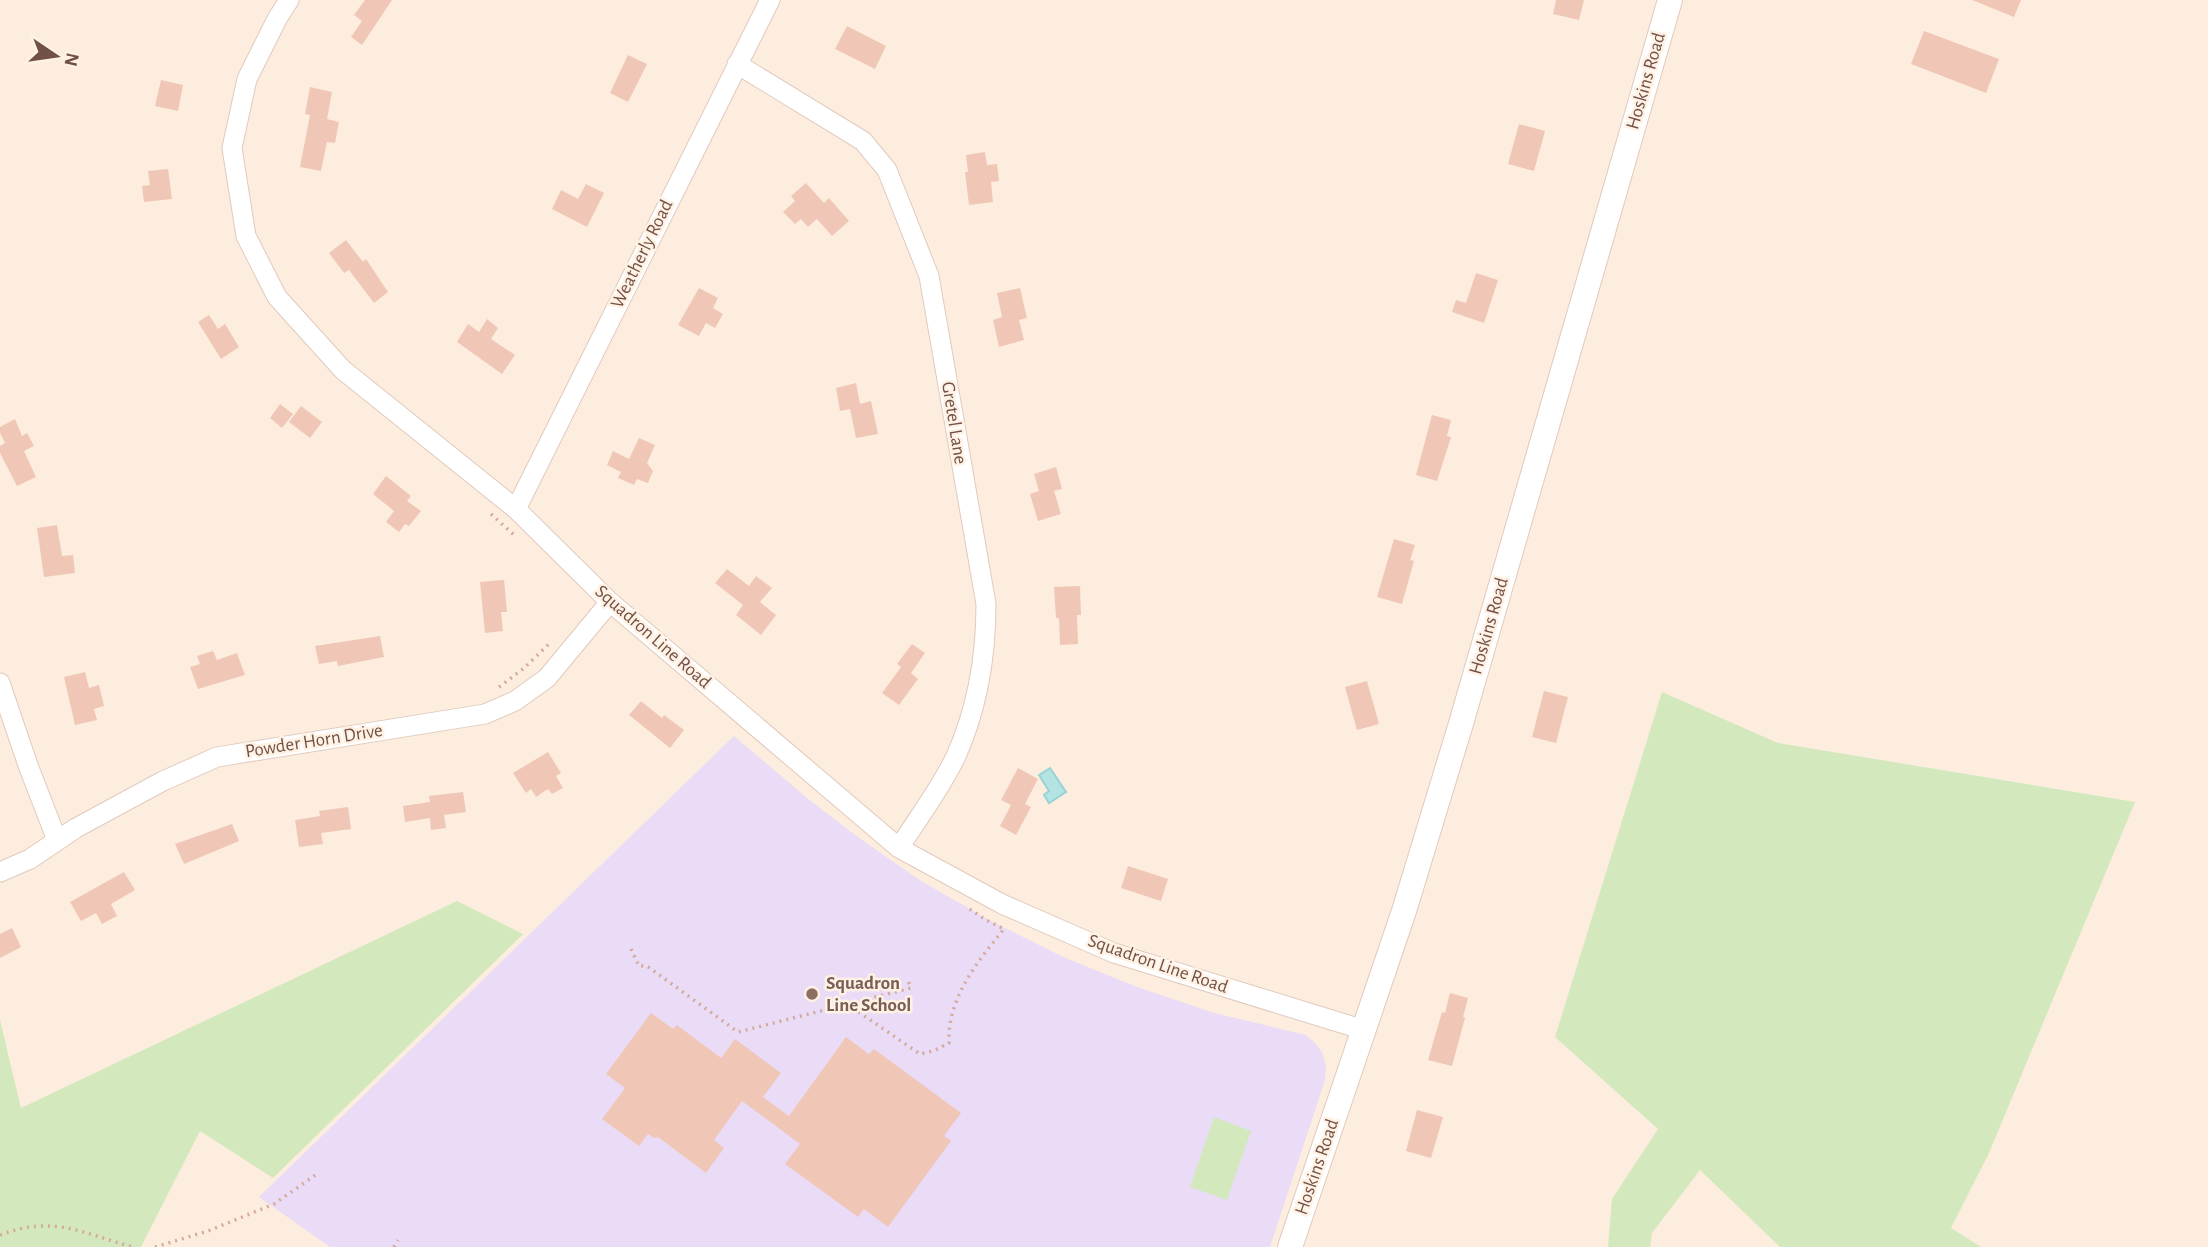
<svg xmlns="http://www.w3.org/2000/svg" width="2208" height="1247" font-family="'Alegreya Sans',sans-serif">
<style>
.education{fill:#eadbf7}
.green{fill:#d4e8be}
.water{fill:#b4e3e4;stroke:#9ad3d6;stroke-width:2}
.building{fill:#f0c7b6}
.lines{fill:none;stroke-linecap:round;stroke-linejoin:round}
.minor-casing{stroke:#e1cabe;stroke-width:21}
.tertiary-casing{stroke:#e1cabe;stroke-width:26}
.path{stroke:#d4aa9a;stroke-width:3.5;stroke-dasharray:2 5;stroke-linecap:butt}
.minor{stroke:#fff;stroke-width:19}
.tertiary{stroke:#fff;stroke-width:24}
.education-dot{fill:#8d6e63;stroke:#fff1e4;stroke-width:2.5}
.labels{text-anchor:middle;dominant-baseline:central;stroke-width:5;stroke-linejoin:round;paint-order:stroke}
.street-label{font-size:19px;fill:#715147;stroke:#fff1e4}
.education-label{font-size:19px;font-weight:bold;fill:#785e54;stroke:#fff1e4;text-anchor:start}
</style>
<rect width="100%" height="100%" fill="#fcedde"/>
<!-- education -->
<path class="education" d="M 734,736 L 807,798 L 855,835 L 921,881 L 991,921 L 1063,957 L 1137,987 L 1214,1013 L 1306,1035 L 1315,1043 L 1322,1052 L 1326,1066 L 1325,1080 L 1270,1247 L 330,1247 L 259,1197 Z"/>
<!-- green -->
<path class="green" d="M 1662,692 L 1778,743 L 2135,802 L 1989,1153 L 1951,1228 L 1981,1247 L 1780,1247 L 1700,1170 L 1652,1233 L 1650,1247 L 1608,1247 L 1612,1199 L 1658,1129 L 1555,1037 Z
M 457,901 L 523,934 L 273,1178 L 200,1131 L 141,1247 L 0,1247 L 0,1020 L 21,1108 Z
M 1214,1117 L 1251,1131 L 1227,1200 L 1190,1187 Z"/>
<!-- water -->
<path class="water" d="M 1050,768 L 1066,792 L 1049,803 L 1044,795 L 1049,791 L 1039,775 Z"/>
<!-- building -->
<path class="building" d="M 365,0 L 392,0 L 362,45 L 351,37 L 362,21 L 354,15 Z
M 1556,0 L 1584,0 L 1579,20 L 1553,14 Z
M 1972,0 L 2021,0 L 2014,17 Z
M 847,26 L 886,46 L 875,69 L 835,49 Z
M 1924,31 L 1999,59 L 1986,93 L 1911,64 Z
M 628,55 L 647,64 L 628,102 L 610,93 Z
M 161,80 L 183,85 L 178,111 L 155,106 Z
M 310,87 L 332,92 L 327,119 L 339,122 L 335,143 L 327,142 L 321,171 L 300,167 L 310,115 L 305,114 Z
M 1519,124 L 1545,131 L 1534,171 L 1508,164 Z
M 985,152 L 987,165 L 997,164 L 999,181 L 991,182 L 993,202 L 969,205 L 965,172 L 968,172 L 966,155 Z
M 168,169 L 172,199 L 144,202 L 142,186 L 150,185 L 148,171 Z
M 806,183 L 824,203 L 829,198 L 849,221 L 832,236 L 817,219 L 808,227 L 801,219 L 795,224 L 783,212 L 795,201 L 791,196 Z
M 586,184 L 604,193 L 587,227 L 552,209 L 561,190 L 578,199 Z
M 346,240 L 363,262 L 366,259 L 388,292 L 374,303 L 349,270 L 344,273 L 329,253 Z
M 1476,273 L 1498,280 L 1484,323 L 1452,312 L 1456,300 L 1466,303 Z
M 699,288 L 718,298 L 713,308 L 723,314 L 715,328 L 706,323 L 699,336 L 678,325 Z
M 1020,288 L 1027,318 L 1019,320 L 1024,340 L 999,347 L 993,320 L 1002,317 L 997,293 Z
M 209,315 L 218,329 L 225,324 L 239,347 L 221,359 L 198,322 Z
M 487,319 L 498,328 L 491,339 L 515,355 L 502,374 L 457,342 L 468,324 L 479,332 Z
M 856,383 L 860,404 L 871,401 L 878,434 L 856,438 L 850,409 L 840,411 L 836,388 Z
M 280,404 L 293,414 L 282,428 L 270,418 Z
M 301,406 L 322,422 L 310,438 L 289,422 Z
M 1432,415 L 1451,420 L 1447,436 L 1451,437 L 1437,481 L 1416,475 Z
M 15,419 L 22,436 L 27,433 L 34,446 L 24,451 L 36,477 L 17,486 L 0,453 L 0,446 L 5,443 L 0,433 L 0,427 Z
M 639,438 L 655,445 L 647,463 L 653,471 L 648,483 L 637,479 L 634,485 L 618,478 L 621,472 L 607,465 L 613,451 L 629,459 Z
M 1056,467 L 1062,489 L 1054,491 L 1061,514 L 1038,521 L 1030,494 L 1039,491 L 1034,474 Z
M 386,476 L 411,496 L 407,501 L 421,511 L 409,526 L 405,524 L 399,532 L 386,522 L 394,511 L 373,494 Z
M 57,525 L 62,556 L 73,555 L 75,573 L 44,577 L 37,528 Z
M 1394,539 L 1415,545 L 1410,560 L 1414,561 L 1402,604 L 1377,597 Z
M 727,569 L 749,586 L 756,576 L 772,588 L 760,602 L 776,615 L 761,635 L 736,615 L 743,605 L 715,583 Z
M 504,580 L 507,612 L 501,612 L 503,631 L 485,633 L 480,582 Z
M 1080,586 L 1081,615 L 1077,615 L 1078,644 L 1060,645 L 1059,618 L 1056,618 L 1054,587 Z
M 380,636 L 384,657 L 338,666 L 337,661 L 319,664 L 315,646 Z
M 912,644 L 925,653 L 911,673 L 918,679 L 899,705 L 882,693 L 901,667 L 897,664 Z
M 213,651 L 217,660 L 237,653 L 245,675 L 198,689 L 190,667 L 200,664 L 197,656 Z
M 85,672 L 89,688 L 99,685 L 104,706 L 94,709 L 97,720 L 75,725 L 64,677 Z
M 1367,681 L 1379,724 L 1357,730 L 1345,687 Z
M 1544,691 L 1568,697 L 1556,743 L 1532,737 Z
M 641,701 L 662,718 L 664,715 L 684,730 L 670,748 L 629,715 Z
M 548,752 L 561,773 L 556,776 L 563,788 L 552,794 L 548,789 L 536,797 L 531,789 L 526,793 L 513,773 Z
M 1018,768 L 1038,779 L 1025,804 L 1031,807 L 1016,835 L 1000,826 L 1011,805 L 1001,800 Z
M 463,792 L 466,812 L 444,815 L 446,828 L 431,830 L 430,818 L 405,822 L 403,806 L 430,802 L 429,796 Z
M 348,807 L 351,829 L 321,833 L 323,844 L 299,847 L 295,820 L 320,816 L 319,811 Z
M 232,824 L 239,841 L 184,864 L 175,844 Z
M 1128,866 L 1168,879 L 1161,901 L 1121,888 Z
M 124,872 L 135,890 L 111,904 L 117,916 L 102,924 L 96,913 L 81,921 L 70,902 Z
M 12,928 L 21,947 L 0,958 L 0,934 Z
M 1450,993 L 1468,998 L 1463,1017 L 1465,1018 L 1452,1066 L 1428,1060 L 1442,1012 L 1445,1013 Z
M 651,1013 L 673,1029 L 677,1025 L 721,1058 L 735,1039 L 781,1073 L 763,1097 L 789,1116 L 846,1037 L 869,1054 L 874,1049 L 961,1113 L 944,1136 L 951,1141 L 888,1227 L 864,1209 L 858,1217 L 785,1164 L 800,1144 L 742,1101 L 714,1140 L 724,1148 L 706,1173 L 658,1137 L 654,1138 L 648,1134 L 639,1146 L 602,1119 L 625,1088 L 606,1074 Z
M 1417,1110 L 1443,1117 L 1431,1158 L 1406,1151 Z"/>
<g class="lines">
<!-- minor casing -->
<g class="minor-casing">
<path id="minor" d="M 289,0 L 277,19 L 247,79 L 232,148 L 246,236 L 277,297 L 343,370 L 516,509 L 610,602 L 899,848 L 1002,904 L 1114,953 L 1364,1030
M 737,64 L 863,141 L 887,170 L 929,276 L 986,604 C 986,658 978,707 956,756 C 941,788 918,818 899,848
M 516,509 L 770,0
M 0,683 L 29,768 L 57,840
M 0,872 L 30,859 L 76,828 L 163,781 L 217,757 L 485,714 L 515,701 L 547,678 L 610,602"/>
</g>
<!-- tertiary casing -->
<g class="tertiary-casing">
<path id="tertiary" d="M 1290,1247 L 1404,911 L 1460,727 L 1670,0"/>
</g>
<!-- path -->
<path class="path" d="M 491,514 L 514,535
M 499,687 L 523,669 L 551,642
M 631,949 L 639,966 L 647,966 L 738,1032 L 911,988 L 907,978
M 847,1004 L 920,1054 L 933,1051 L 949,1043 C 947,999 977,962 1004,929 L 986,920 L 968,908
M 0,1235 C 55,1214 83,1234 133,1247
M 155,1247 L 208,1231 L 274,1204 L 317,1174
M 394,1247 L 398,1240"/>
<!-- minor -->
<use href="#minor" class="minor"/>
<!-- tertiary -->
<use href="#tertiary" class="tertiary"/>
</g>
<!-- markers -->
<circle class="education-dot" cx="812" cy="994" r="7"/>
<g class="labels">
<!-- street labels -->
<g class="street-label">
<text transform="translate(1646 81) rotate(-74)">Hoskins Road</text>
<text transform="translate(642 254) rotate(-64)">Weatherly Road</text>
<text transform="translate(954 423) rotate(81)">Gretel Lane</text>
<text transform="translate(1489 626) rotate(-74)">Hoskins Road</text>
<text transform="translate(653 637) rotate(41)">Squadron Line Road</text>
<text transform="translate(314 741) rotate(-9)">Powder Horn Drive</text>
<text transform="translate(1158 964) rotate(19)">Squadron Line Road</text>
<text transform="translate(1317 1167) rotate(-71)">Hoskins Road</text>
</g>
<!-- education labels -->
<g class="education-label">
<text x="826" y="983">Squadron<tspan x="826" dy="22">Line School</tspan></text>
</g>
</g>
<!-- north arrow -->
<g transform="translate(56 56) rotate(103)" stroke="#fff1e4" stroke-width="5" paint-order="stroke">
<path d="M0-5L12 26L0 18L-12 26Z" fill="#715147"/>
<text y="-10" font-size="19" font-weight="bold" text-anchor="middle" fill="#715147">N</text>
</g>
</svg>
